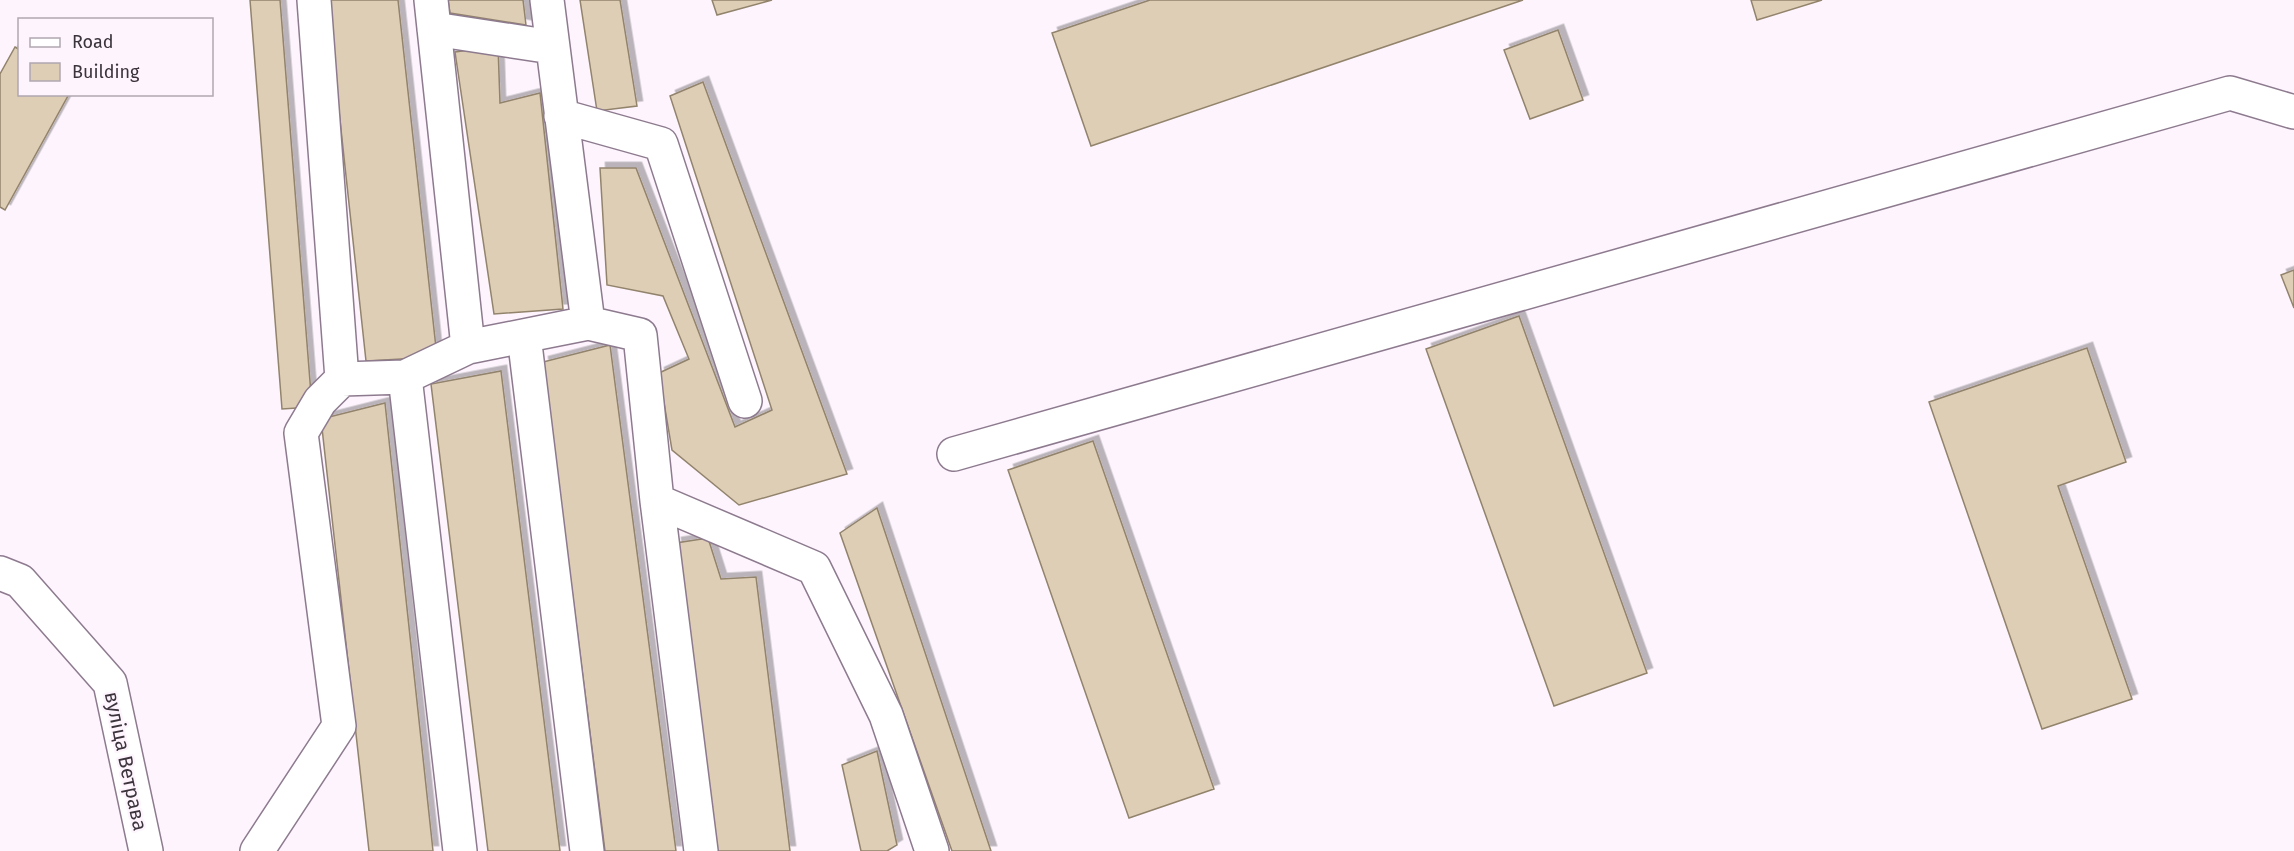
<svg xmlns="http://www.w3.org/2000/svg" width="2294" height="851" font-family="'Fira Sans',sans-serif">
<style>
.building{fill:#dfceb6;stroke:#92836c;stroke-width:1.5;filter:url(#shadow)}
.lines{fill:none;stroke-linecap:round;stroke-linejoin:round}
.minor-casing{stroke:#8d7a8e;stroke-width:36}
.minor{stroke:#fff;stroke-width:33}
.labels{text-anchor:middle;dominant-baseline:central;stroke-width:4.5;stroke-linejoin:round;paint-order:stroke}
.street-label{font-size:20px;fill:#3c343d;stroke:#fdf4fd}
</style>
<defs>
<filter id="shadow"><feDropShadow dx="5.5" dy="-5.5" stdDeviation="0" flood-color="#0004"/></filter>
</defs>
<rect width="100%" height="100%" fill="#fdf4fd"/>
<!-- building -->
<path class="building" d="M 250,0 L 280,0 L 312,407 L 282,409 Z
M 327,0 L 398,0 L 437,357 L 366,361 Z
M 448,0 L 523,0 L 526,25 L 450,13 Z
M 580,0 L 620,0 L 637,106 L 597,111 Z
M 712,0 L 772,0 L 717,15 Z
M 1150,0 L 1523,0 L 1091,146 L 1052,33 Z
M 1751,0 L 1822,0 L 1757,20 Z
M 1558,30 L 1583,100 L 1530,119 L 1504,50 Z
M 498,46 L 500,103 L 540,93 L 563,309 L 494,314 L 455,52 Z
M 15,47 L 20,50 L 20,94 L 69,94 L 5,210 L 0,207 L 0,74 Z
M 703,82 L 847,474 L 739,505 L 672,450 L 659,373 L 689,359 L 663,296 L 607,285 L 600,168 L 636,168 L 735,427 L 772,410 L 670,96 Z
M 2294,270 L 2294,308 L 2281,275 Z
M 1519,316 L 1647,673 L 1554,706 L 1426,349 Z
M 610,345 L 676,851 L 605,851 L 543,362 Z
M 2087,348 L 2126,462 L 2058,486 L 2132,699 L 2042,729 L 1929,402 Z
M 501,371 L 560,851 L 488,851 L 431,384 Z
M 385,403 L 433,851 L 369,851 L 321,419 Z
M 1093,441 L 1214,789 L 1129,818 L 1008,470 Z
M 877,508 L 991,851 L 952,851 L 840,533 Z
M 708,538 L 721,579 L 756,577 L 790,851 L 716,851 L 676,543 Z
M 877,751 L 897,845 L 887,851 L 861,851 L 842,765 Z"/>
<g class="lines">
<!-- minor casing -->
<g class="minor-casing">
<path id="minor" d="M 431,0 L 468,347
M 547,0 L 588,323
M 434,29 L 552,47
M 561,116 L 661,144 L 745,401
M 524,336 L 587,851
M 405,377 L 460,851
M 342,379 L 405,377 L 468,347 L 588,323 L 640,335 L 657,501 L 701,851
M 954,454 L 2230,93 L 2294,112
M 657,501 L 814,568 L 886,715 L 932,851
M 0,573 L 20,581 L 110,683 L 146,851
M 257,851 L 339,726 L 301,433 L 320,401 L 342,379 L 314,0"/>
</g>
<!-- minor -->
<use href="#minor" class="minor"/>
</g>
<g class="labels">
<!-- street labels -->
<g class="street-label">
<text transform="translate(126 761) rotate(78)">вуліца Ветрава</text>
</g>
</g>
<!-- legend -->
<rect x="18" y="18" width="195" height="78" fill="#fdf4fd" stroke="#b0a7b0" stroke-width="1.5"/>
<rect x="30" y="38" width="30" height="9" fill="#ffffff" stroke="#b0a7b0" stroke-width="1.5"/>
<text x="72" y="48" font-size="18" fill="#3c343d">Road</text>
<rect x="30" y="63" width="30" height="18" fill="#dfceb6" stroke="#b0a7b0" stroke-width="1.5"/>
<text x="72" y="78" font-size="18" fill="#3c343d">Building</text>
</svg>
